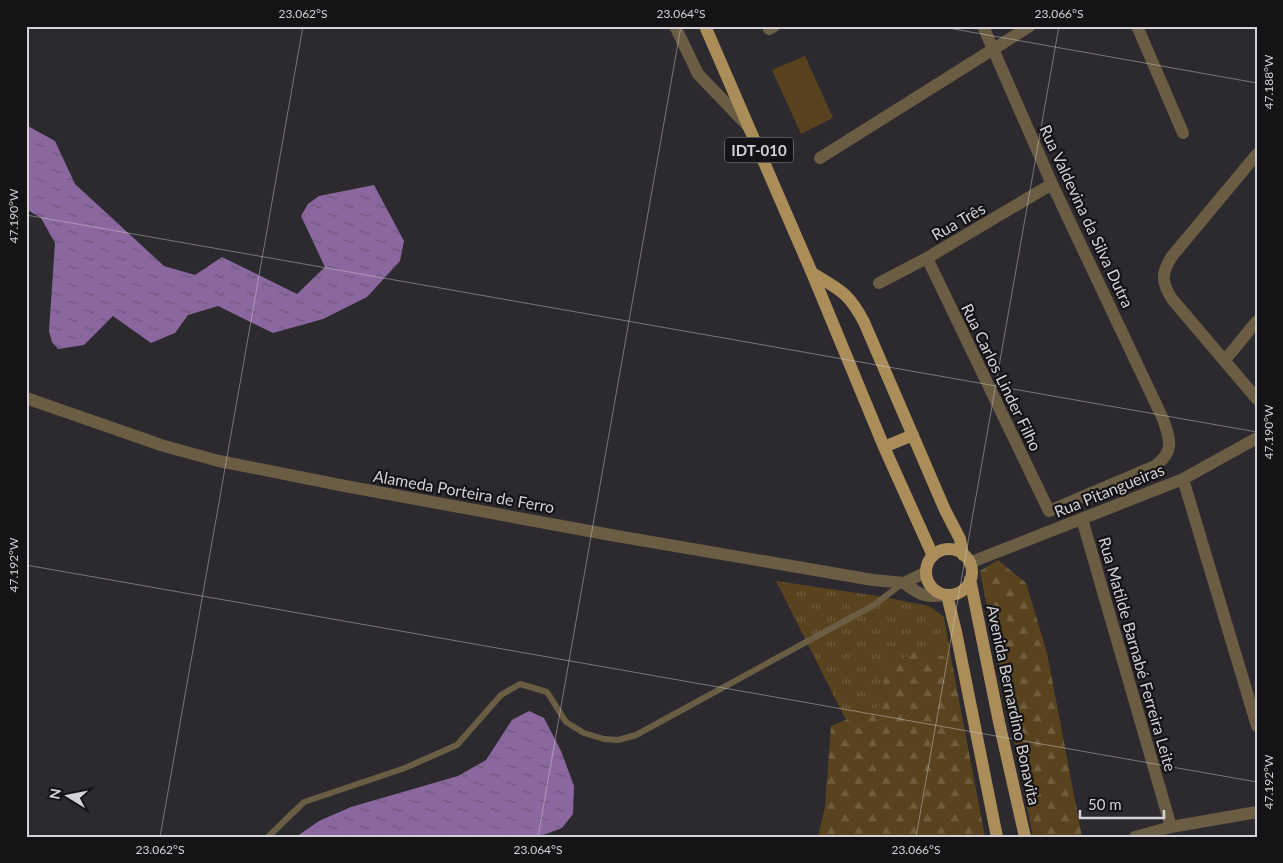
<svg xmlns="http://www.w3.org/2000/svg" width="1283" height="863" font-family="Lato,sans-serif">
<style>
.grass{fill:url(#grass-tufts)}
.forest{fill:url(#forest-firs)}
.green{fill:#58431e}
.water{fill:url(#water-ripples)}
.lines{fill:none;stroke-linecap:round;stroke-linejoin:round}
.service{stroke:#6b5d44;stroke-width:6}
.minor{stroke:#6b5d44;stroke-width:12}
.primary{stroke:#aa8d59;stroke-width:12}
.ticks{fill:none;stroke:#d4d2d6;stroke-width:1;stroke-opacity:0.45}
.labels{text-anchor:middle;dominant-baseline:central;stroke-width:4.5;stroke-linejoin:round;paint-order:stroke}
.shield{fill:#151315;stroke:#9b999c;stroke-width:1}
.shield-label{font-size:15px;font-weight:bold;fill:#d4d2d6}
.street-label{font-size:16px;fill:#d4d2d6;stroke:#151315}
.neatline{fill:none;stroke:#d4d2d6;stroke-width:2}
.ticks-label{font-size:12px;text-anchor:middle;fill:#d4d2d6}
</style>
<defs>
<pattern id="grass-tufts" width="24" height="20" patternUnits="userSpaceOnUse" patternTransform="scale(1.25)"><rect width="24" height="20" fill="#58431e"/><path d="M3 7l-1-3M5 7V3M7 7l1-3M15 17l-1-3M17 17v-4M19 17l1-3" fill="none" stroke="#6f5d3e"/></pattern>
<pattern id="forest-firs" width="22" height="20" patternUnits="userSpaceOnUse" patternTransform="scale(1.25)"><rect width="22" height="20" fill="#58431e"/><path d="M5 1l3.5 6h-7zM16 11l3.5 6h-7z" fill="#6f5d3e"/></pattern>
<pattern id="water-ripples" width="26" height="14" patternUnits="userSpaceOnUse" patternTransform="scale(1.25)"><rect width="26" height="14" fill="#8a689f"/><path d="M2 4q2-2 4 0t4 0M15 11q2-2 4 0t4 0" fill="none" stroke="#6c5879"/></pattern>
</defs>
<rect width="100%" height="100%" fill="#2d2a2f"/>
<!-- grass -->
<path class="grass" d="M 776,581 L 878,596 L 929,606 L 944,617 L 951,658 L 917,650 L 881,706 L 846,720 Z"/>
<!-- forest -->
<path class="forest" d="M 998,560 L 1026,583 L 1047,653 L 1082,837 L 1033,837 L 980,571 Z
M 917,650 L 951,658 L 985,837 L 818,837 L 825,807 L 831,726 L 880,706 L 885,669 Z"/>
<!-- green -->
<path class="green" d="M 805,56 L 833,118 L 801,134 L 772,70 Z"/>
<!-- water -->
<path class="water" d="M 26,125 L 55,141 L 75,184 L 164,266 L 195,275 L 222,257 L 297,294 L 325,267 L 301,216 L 308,204 L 319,196 L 374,185 L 404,241 L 400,261 L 367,297 L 323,319 L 273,333 L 218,306 L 188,315 L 175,333 L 151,343 L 113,316 L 84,345 L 58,349 L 52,342 L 49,331 L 55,243 L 41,218 L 26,209 Z
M 529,711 L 544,718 L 561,751 L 574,786 L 573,814 L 562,828 L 546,834 L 531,837 L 296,837 L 319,821 L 351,807 L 458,776 L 486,760 L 512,720 Z"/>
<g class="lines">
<!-- service -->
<path class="service" d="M 268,837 L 304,802 L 405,768 L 457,745 L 501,695 L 520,684 L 547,692 L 566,722 L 584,733 L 604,739 L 618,740 L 636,735 L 874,605 L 903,583"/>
<!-- minor -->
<path class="minor" d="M 675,26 L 698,74 L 747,125
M 1137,26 L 1183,133
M 769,29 L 774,26
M 1257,154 L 1173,255 C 1161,272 1161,282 1172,299 L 1257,399
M 820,158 L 1030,26
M 927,258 L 1049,511 L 1155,466 C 1175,451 1170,440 1163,419 L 1052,184 L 983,26
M 879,283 L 927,258 L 1052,184
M 1225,360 L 1257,321
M 26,398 L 164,446 L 219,461 L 345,486 L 611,535 L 873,580 L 904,583 L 926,572
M 1183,479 L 1257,726
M 1082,519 L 1171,827
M 969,563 L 1183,479 L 1257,438
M 904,583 C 919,594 924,598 943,595
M 1135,837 L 1171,827 L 1257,812"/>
<!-- primary -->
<path class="primary" d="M 705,26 L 812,273 L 884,447 L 933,556
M 812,273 C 840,290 848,292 864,322 L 945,510 L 960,539 L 963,555
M 884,447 L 913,435
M926 572a23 23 0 1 1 46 0a23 23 0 1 1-46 0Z
M 970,579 L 999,722 L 1025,837
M 947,595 L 956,632 L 997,837"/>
</g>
<!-- ticks -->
<path class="ticks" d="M 937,26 L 1257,83M 26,215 L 1257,432M 26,565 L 1257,782M 160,837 L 303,26M 538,837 L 681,26M 916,837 L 1059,26"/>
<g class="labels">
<!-- shield labels -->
<rect class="shield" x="725" y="137.5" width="68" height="25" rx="4"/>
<g class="shield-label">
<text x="759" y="150">IDT-010</text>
</g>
<!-- street labels -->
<g class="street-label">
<text transform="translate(1087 216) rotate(65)">Rua Valdevina da Silva Dutra</text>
<text transform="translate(958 221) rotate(-30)">Rua Três</text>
<text transform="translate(1002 377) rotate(64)">Rua Carlos Linder Filho</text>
<text transform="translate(1109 490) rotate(-22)">Rua Pitangueiras</text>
<text transform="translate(464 491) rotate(10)">Alameda Porteira de Ferro</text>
<text transform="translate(1138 654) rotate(74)">Rua Matilde Barnabé Ferreira Leite</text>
<text transform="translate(1014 705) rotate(78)">Avenida Bernardino Bonavita</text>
</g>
</g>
<!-- border -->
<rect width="1283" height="863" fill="none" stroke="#151315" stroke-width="55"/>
<!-- north arrow -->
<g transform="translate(68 796) rotate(280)" stroke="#151315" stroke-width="4" paint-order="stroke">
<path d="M0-4L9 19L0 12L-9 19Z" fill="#d4d2d6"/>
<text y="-8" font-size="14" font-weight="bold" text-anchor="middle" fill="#d4d2d6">N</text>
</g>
<!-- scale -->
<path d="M1080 810v8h84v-8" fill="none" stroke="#d4d2d6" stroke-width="2.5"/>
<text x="1088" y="810" font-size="15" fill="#d4d2d6" stroke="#151315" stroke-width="4" paint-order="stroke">50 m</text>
<rect x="28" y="28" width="1228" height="808" class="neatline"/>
<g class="ticks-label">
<text x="303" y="18">23.062°S</text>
<text x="681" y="18">23.064°S</text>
<text x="1059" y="18">23.066°S</text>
<text transform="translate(1269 82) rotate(-90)" y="4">47.188°W</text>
<text transform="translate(14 216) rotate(-90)" y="4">47.190°W</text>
<text transform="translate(1269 432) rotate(-90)" y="4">47.190°W</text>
<text transform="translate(14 565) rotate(-90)" y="4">47.192°W</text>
<text transform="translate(1269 782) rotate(-90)" y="4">47.192°W</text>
<text x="160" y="854">23.062°S</text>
<text x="538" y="854">23.064°S</text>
<text x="916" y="854">23.066°S</text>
</g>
</svg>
